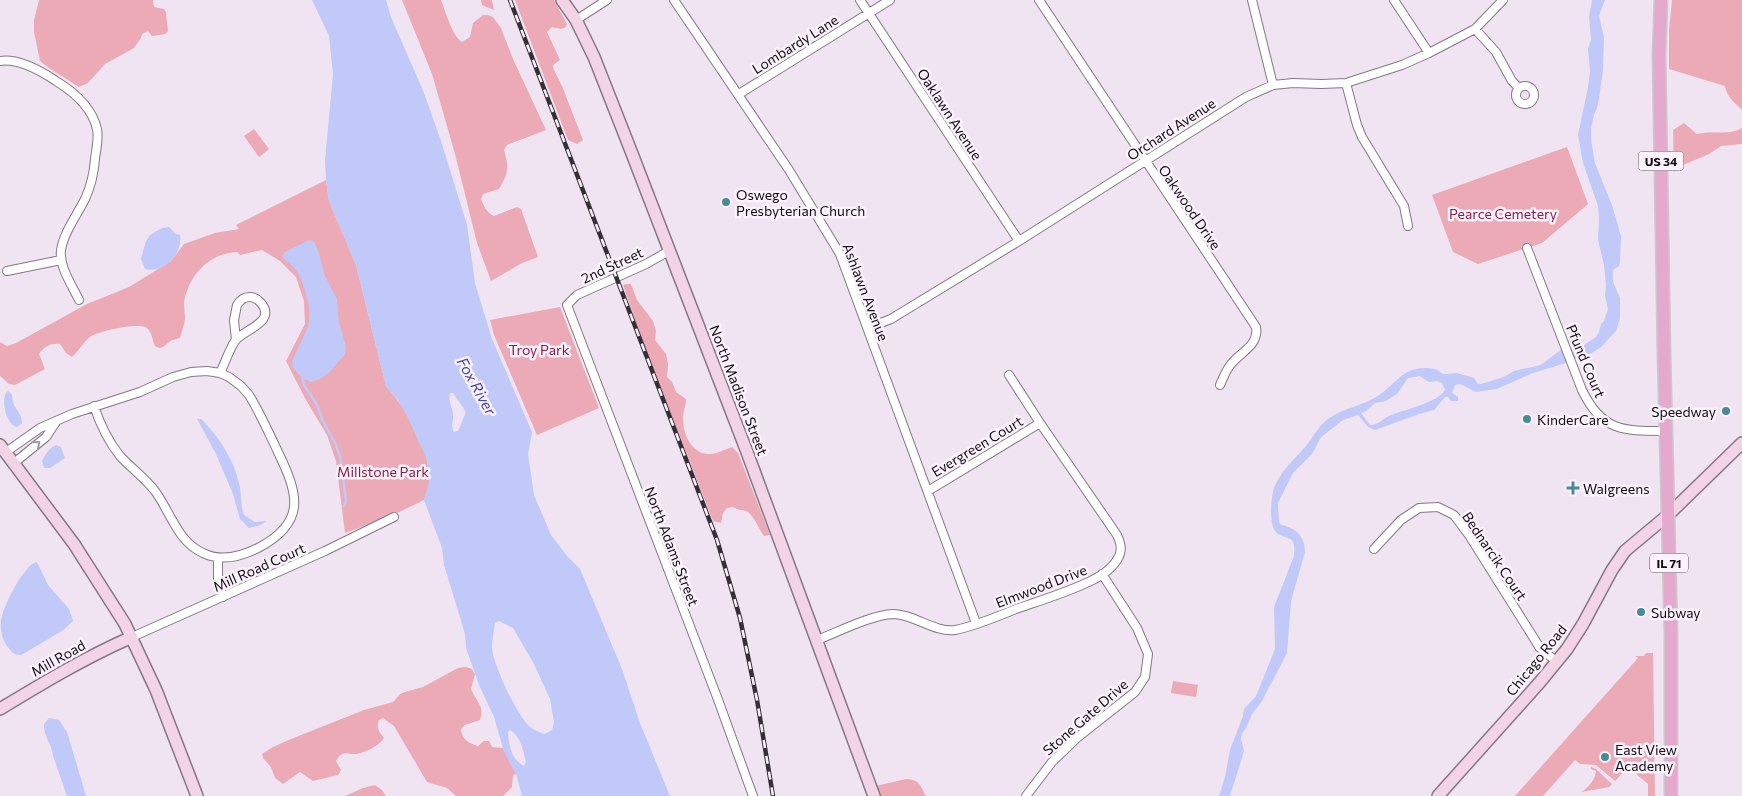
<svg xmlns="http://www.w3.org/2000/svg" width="1742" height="796" font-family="Commissioner,sans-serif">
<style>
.green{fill:#ebaab6}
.water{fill:#c0c9f8;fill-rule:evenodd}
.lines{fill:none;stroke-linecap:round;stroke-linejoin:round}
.stream{stroke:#c0c9f8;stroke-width:2.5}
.street-casing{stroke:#837884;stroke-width:10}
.secondary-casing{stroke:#837884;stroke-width:14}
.primary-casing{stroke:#cacacb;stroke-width:15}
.street{stroke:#fff;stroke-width:8}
.secondary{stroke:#f2d4e6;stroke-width:11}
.primary{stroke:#e5a9cd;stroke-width:12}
.rail-casing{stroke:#352f36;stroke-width:4.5}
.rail{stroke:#fcf2fd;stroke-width:2.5;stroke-dasharray:8;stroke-linecap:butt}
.oneway{stroke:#9f9ea0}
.poi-dot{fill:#468c97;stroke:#fcf2fd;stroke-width:2}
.labels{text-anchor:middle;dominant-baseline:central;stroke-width:5;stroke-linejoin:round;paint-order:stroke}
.shield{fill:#fcf2fd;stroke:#575158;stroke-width:1}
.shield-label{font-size:12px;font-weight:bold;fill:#100c11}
.street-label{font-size:14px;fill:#100c11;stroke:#fcf2fd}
.poi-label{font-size:14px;fill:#100c11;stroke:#fcf2fd;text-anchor:start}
.park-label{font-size:14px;fill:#871e40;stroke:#fcf2fd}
.water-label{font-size:15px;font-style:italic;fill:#4449a1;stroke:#fcf2fd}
</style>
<rect width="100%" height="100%" fill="#f0e4f2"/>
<!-- green -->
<path class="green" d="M 39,0 L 153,0 L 154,7 L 164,9 L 166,12 L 168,31 L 165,34 L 152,36 L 148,31 L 142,34 L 141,38 L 134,48 L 105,64 L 88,83 L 79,87 L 49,68 L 40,61 L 34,32 L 34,20 Z
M 402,0 L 441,0 C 445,11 453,37 462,42 L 470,37 L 473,23 L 483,15 L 488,15 L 493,17 L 501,28 L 513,59 L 546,130 L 507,145 L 504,150 C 509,168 509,172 499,189 L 483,194 L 481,199 C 484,206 486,212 494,216 L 517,207 L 521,209 L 538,257 L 522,263 L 491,281 L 477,243 L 455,154 L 432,74 Z
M 481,0 L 492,0 L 494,10 L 482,5 Z
M 515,0 L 554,0 L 567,24 L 566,27 L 561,29 L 552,27 L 547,32 L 560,60 L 553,65 L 553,68 L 562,86 L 583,140 L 577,144 L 568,140 Z
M 1672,0 L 1742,0 L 1742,110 C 1735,103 1726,96 1725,86 L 1669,69 L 1669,30 Z
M 1684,123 L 1697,134 C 1713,130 1728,136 1742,128 L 1742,144 L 1721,146 L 1709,154 L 1683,165 L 1674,172 L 1673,130 Z
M 254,129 L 269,149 L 259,157 L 244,136 Z
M 1567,147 L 1588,204 L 1542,243 L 1478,264 L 1453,252 L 1432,195 Z
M 326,180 L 329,201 L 356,265 L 386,386 C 406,408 431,450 429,481 C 429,487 426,494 424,500 L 389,517 L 345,533 L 336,461 L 327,435 L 306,400 L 286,361 L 305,324 L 304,301 L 296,277 L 280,261 L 262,250 L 240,255 L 237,252 C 209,253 188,276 184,303 C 184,308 185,313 185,319 C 184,325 182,331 180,338 C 177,339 175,339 172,340 C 165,344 163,351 155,346 C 152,340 152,332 147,328 C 140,322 98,331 90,337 C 83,342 79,351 72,357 L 66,353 L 60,344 C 52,343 44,346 39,354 L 45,369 L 15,385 L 9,384 L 0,376 L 0,342 L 7,346 L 16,343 L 87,304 L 129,287 L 171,261 L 184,244 L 215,233 L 239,229 L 236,225 Z
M 627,284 L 631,284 L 637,300 L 653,321 L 656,331 L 655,340 L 666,354 L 668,364 L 667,377 L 672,382 L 676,392 L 686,399 C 686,405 684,409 683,415 C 682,431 690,454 709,454 C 718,454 725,449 732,447 L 738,453 L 770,535 L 764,536 C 759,529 755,518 748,512 C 743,509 738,511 733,507 L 727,508 L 723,513 L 721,523 L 713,521 L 643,342 L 623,285 Z
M 560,307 L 599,408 L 537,435 L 494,335 L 490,320 Z
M 1646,653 L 1653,653 L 1655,796 L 1648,796 L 1648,784 L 1628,767 L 1615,781 L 1596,765 L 1580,764 L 1575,760 L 1543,796 L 1515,796 L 1638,658 L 1635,656 L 1644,656 Z
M 466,667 L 472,669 L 475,674 L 471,689 C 476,702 485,705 480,720 L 465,725 L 461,729 C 462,739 468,743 478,746 L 484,741 L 489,741 L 492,747 L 503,748 L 516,774 L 513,775 L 512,787 L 503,796 L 456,796 L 447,788 L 427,782 L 394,726 L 383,718 L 379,720 C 376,728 379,732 384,738 C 379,746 366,752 357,754 C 347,755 343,749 336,761 L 341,770 L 338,775 L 313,781 L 300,772 L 283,784 L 275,778 L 271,767 L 263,758 L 262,754 L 273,747 L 291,739 L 364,710 L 393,702 L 400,694 L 405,692 L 423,687 L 458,668 Z
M 1173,681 L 1198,685 L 1196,697 L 1171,693 Z
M 1591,767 L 1596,769 L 1612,784 L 1609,787 L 1581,792 C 1588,788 1596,779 1596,771 L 1591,769 Z
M 906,779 C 920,780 920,785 926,796 L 880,796 L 876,786 Z
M 375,785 L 382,790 L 386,796 L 345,796 L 363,788 Z"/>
<!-- water -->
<path class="water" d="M 312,0 L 386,0 L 391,17 L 424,93 L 441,141 L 467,225 L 475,283 L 492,339 L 532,432 L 528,454 L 534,495 L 551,535 L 567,556 L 580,569 L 622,669 L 640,723 L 670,796 L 522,796 L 516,774 L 504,752 L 494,717 L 479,685 L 466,648 L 465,634 L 444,565 L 442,548 L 424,500 L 429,482 L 427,460 L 408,418 L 398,400 L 386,386 L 356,265 L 329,201 L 326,180 L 325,160 L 333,74 L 329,36 ZM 450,393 L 453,393 L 466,412 L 458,431 L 454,432 C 450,425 454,421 453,414 C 452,406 448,402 450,393 ZM 499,621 L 513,628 L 534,664 L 550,699 L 554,722 L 552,730 L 545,734 C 539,732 533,730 528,725 C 516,712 493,665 492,647 C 492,639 494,631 495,623 ZM 510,730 C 521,736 523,751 526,762 L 524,766 C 511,759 509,746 508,732 Z
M 1592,0 L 1605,0 L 1599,16 L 1604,37 L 1603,70 L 1598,105 L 1594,115 L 1591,128 L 1591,140 L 1595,163 L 1612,205 L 1621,236 L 1620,262 L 1619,266 L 1613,270 L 1613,282 L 1620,298 L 1620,318 L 1616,331 L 1601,347 L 1582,359 L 1574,358 L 1566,363 L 1533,373 L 1497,389 L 1476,392 L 1460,384 L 1455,385 L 1452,393 L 1458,397 L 1458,401 L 1451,401 L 1448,397 L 1445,397 L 1434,410 L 1419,414 L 1375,430 L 1368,427 L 1358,415 L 1343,420 L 1321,437 L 1312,454 L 1293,473 L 1278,503 L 1279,522 L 1281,525 C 1296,528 1305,536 1305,552 L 1291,601 L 1287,653 L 1262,701 L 1252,714 L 1247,726 L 1242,734 L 1241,739 L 1244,751 L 1230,796 L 1219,796 L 1225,777 L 1230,750 L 1243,716 L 1244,709 L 1256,696 L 1275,649 L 1274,607 L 1294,556 C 1297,533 1285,541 1276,532 C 1269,525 1271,501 1273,492 C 1278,473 1294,460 1306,446 C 1314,435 1321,422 1334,415 C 1347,408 1363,405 1376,397 C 1389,390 1398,375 1412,370 C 1418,368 1428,367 1434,369 C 1438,370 1441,373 1444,374 C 1448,374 1452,373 1456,373 C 1462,374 1468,376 1474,378 L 1478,384 L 1481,384 L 1504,377 L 1514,371 L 1541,365 L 1563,348 L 1578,349 L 1596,337 L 1599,332 L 1601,324 L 1604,321 L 1608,309 L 1605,295 L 1606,285 L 1604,265 L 1598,240 L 1599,219 L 1598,206 L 1583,163 L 1578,135 L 1588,87 L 1590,71 L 1588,49 L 1591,40 L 1589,17 ZM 1420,376 L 1429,382 L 1437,381 L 1442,383 L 1445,390 C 1439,402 1404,410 1391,415 C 1383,418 1379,425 1370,425 L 1361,413 L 1366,411 L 1375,403 L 1386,401 L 1397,394 L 1408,378 Z
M 169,227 L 176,234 L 180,235 C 183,253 165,274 145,269 L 141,259 L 146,241 L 150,235 L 162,228 Z
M 309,240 L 314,242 L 318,250 L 325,276 L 337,299 L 339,323 L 346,346 L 345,354 L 329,373 L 320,379 L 311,382 L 302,378 L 293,368 L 292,362 C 304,331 316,327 305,291 C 303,284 300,276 296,270 C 292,264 285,262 282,256 L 285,252 Z
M 8,391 L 11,393 C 13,397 12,401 14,405 C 18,412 22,415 22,423 L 17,427 C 5,424 0,396 8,391 Z
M 197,419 L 201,419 C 218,435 234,460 239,483 C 242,494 240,505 244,515 L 255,522 L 266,521 L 261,525 L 249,528 L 240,519 L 233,494 L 215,452 Z
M 56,445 L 61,447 L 65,458 L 50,468 L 44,468 L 42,461 C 45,455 49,448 56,445 Z
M 37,562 L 48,585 L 69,609 L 73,621 L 62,631 L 21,655 C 14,655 11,652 8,647 C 2,640 0,630 1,621 C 2,608 24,564 37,562 Z
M 49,718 L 59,720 L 67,732 L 86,796 L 67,796 L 53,756 C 52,744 43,736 44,724 Z"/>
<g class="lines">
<!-- stream -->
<path class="stream" d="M 302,378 L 304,385 L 317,405 L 322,419 L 336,445 L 340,456 L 346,501 L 344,506"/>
<!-- street casing -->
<g class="street-casing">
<path id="street" d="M 674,0 L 789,170 L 840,254 L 976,623
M 860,0 L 1019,241
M 1039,0 L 1256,327 C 1259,345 1242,351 1232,363 C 1226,369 1224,377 1220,385
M 1252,0 L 1273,85
M 1394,0 L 1429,53
M 576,20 L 607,0
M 1475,29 L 1496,52 L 1512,81 L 1519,88
M 0,61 C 19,58 41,71 56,81 C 74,92 92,107 97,129 C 99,138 96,150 95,159 C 94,173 91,186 85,199 C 77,215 64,232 61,250 C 59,267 72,285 79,300
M 1346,83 L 1357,125 L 1362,137 L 1404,206 L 1408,226
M1516 95a9 9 0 1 1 18 0a9 9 0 1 1-18 0Z
M 739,94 L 890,0
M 1527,248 L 1582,390 C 1602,432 1624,431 1666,431
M 669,251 L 646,264 L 577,295 L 567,305 L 717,697 L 753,796
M 7,271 L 61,260
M 868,328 L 891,319 L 1019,241 L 1246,97 L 1273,85 L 1293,83 L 1321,84 L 1346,83 L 1402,65 L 1429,53 L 1475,29 L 1503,0
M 220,373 C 225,363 229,350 235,341 C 242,330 279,322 260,302 C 257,299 254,297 250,297 C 244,297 240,300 237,305 L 234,320 L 236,340
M 6,452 L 40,428 L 72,414 L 140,392 L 173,377 L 191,372 L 207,371 L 220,373 L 229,377 L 241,386 L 249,395 C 260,413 268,431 277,450 C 298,493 308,522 258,548 C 240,557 221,562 203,553 C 177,541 171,513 155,491 C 145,478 131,468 120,456 C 108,441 100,424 94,406
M 14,463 L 46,437 L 56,422
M 928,491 L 1040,423
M 1374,549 L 1401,520 L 1419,508 L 1438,507 L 1454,515 L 1469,535 L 1540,648 L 1557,662
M 218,558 L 218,583 L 223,597
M 132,637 L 325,551 L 394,517
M 817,640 C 838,632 871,615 893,614 C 914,614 935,633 955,630 C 972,627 999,616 1016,609 C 1039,601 1062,594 1084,584 C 1096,579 1110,571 1117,560 C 1123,551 1121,544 1117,535 L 1040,423 L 1009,375
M 1026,796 L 1052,762 L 1078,737 L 1135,692 L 1145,677 L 1148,654 L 1137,628 L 1102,574"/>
</g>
<!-- secondary casing -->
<g class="secondary-casing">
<path id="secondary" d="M 562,0 L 576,20 L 594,57 L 631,151 L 747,452 L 874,796
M 0,445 L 74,544 L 125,624 L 156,690 L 197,796
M 0,709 C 43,683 86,657 132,637
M 1438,796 L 1540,682 L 1567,649 L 1583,624 L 1612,570 L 1625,551 L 1668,515 L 1742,443"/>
</g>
<!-- primary casing -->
<g class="primary-casing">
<path id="primary" d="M 1661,0 L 1659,54 L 1664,353 L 1671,635 L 1671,796"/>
</g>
<!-- street -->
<use href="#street" class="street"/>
<!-- secondary -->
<use href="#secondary" class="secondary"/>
<!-- primary -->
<use href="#primary" class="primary"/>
<!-- rail casing -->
<g class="rail-casing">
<path id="rail" d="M 510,0 L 717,540 L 740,618 L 757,700 L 773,796"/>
</g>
<!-- rail -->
<use href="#rail" class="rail"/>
</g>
<!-- one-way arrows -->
<defs><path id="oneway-chevron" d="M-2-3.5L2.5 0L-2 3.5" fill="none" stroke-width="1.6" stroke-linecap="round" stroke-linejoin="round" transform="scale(1.25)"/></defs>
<use class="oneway" href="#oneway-chevron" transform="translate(37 444) rotate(-39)"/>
<!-- markers -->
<g class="poi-dot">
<circle cx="726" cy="202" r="5"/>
<circle cx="1726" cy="411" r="5"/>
<circle cx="1527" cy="419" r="5"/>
<path d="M1570.5 480.5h5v5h5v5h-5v5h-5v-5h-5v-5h5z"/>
<circle cx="1641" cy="612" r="5"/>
<circle cx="1605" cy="757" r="5"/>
</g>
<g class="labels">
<!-- shield labels -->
<g class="shield">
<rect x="1638.5" y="151.5" width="45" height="19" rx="4"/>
<rect x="1650" y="553.5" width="38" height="19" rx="4"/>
</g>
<g class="shield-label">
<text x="1661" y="161">US 34</text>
<text x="1669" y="563">IL 71</text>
</g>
<!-- street labels -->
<g class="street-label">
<text transform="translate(795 44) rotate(-32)">Lombardy Lane</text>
<text transform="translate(950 114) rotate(57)">Oaklawn Avenue</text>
<text transform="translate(1171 129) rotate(-33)">Orchard Avenue</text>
<text transform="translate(1190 207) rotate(56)">Oakwood Drive</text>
<text transform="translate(612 265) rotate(-25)">2nd Street</text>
<text transform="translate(866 292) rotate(69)">Ashlawn Avenue</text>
<text transform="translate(1586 361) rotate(67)">Pfund Court</text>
<text transform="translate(739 390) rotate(69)">North Madison Street</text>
<text transform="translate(977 446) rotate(-31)">Evergreen Court</text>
<text transform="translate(672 546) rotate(69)">North Adams Street</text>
<text transform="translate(1495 556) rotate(56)">Bednarcik Court</text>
<text transform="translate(259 567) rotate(-24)">Mill Road Court</text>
<text transform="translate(1041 586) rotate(-21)">Elmwood Drive</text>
<text transform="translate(58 658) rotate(-29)">Mill Road</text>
<text transform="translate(1536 660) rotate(-51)">Chicago Road</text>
<text transform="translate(1085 717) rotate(-41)">Stone Gate Drive</text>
</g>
<!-- poi labels -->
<g class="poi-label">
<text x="736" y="194">Oswego<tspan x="736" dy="16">Presbyterian Church</tspan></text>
<text x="1716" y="411" text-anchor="end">Speedway</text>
<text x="1537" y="419">KinderCare</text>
<text x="1583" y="488">Walgreens</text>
<text x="1651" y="612">Subway</text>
<text x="1615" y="749">East View<tspan x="1615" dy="16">Academy</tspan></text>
</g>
<!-- park labels -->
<g class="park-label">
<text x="1503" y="213">Pearce Cemetery</text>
<text x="539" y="349">Troy Park</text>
<text x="383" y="471">Millstone Park</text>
</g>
<!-- water labels -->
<g class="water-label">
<text transform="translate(477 386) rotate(61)">Fox River</text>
</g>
</g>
</svg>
